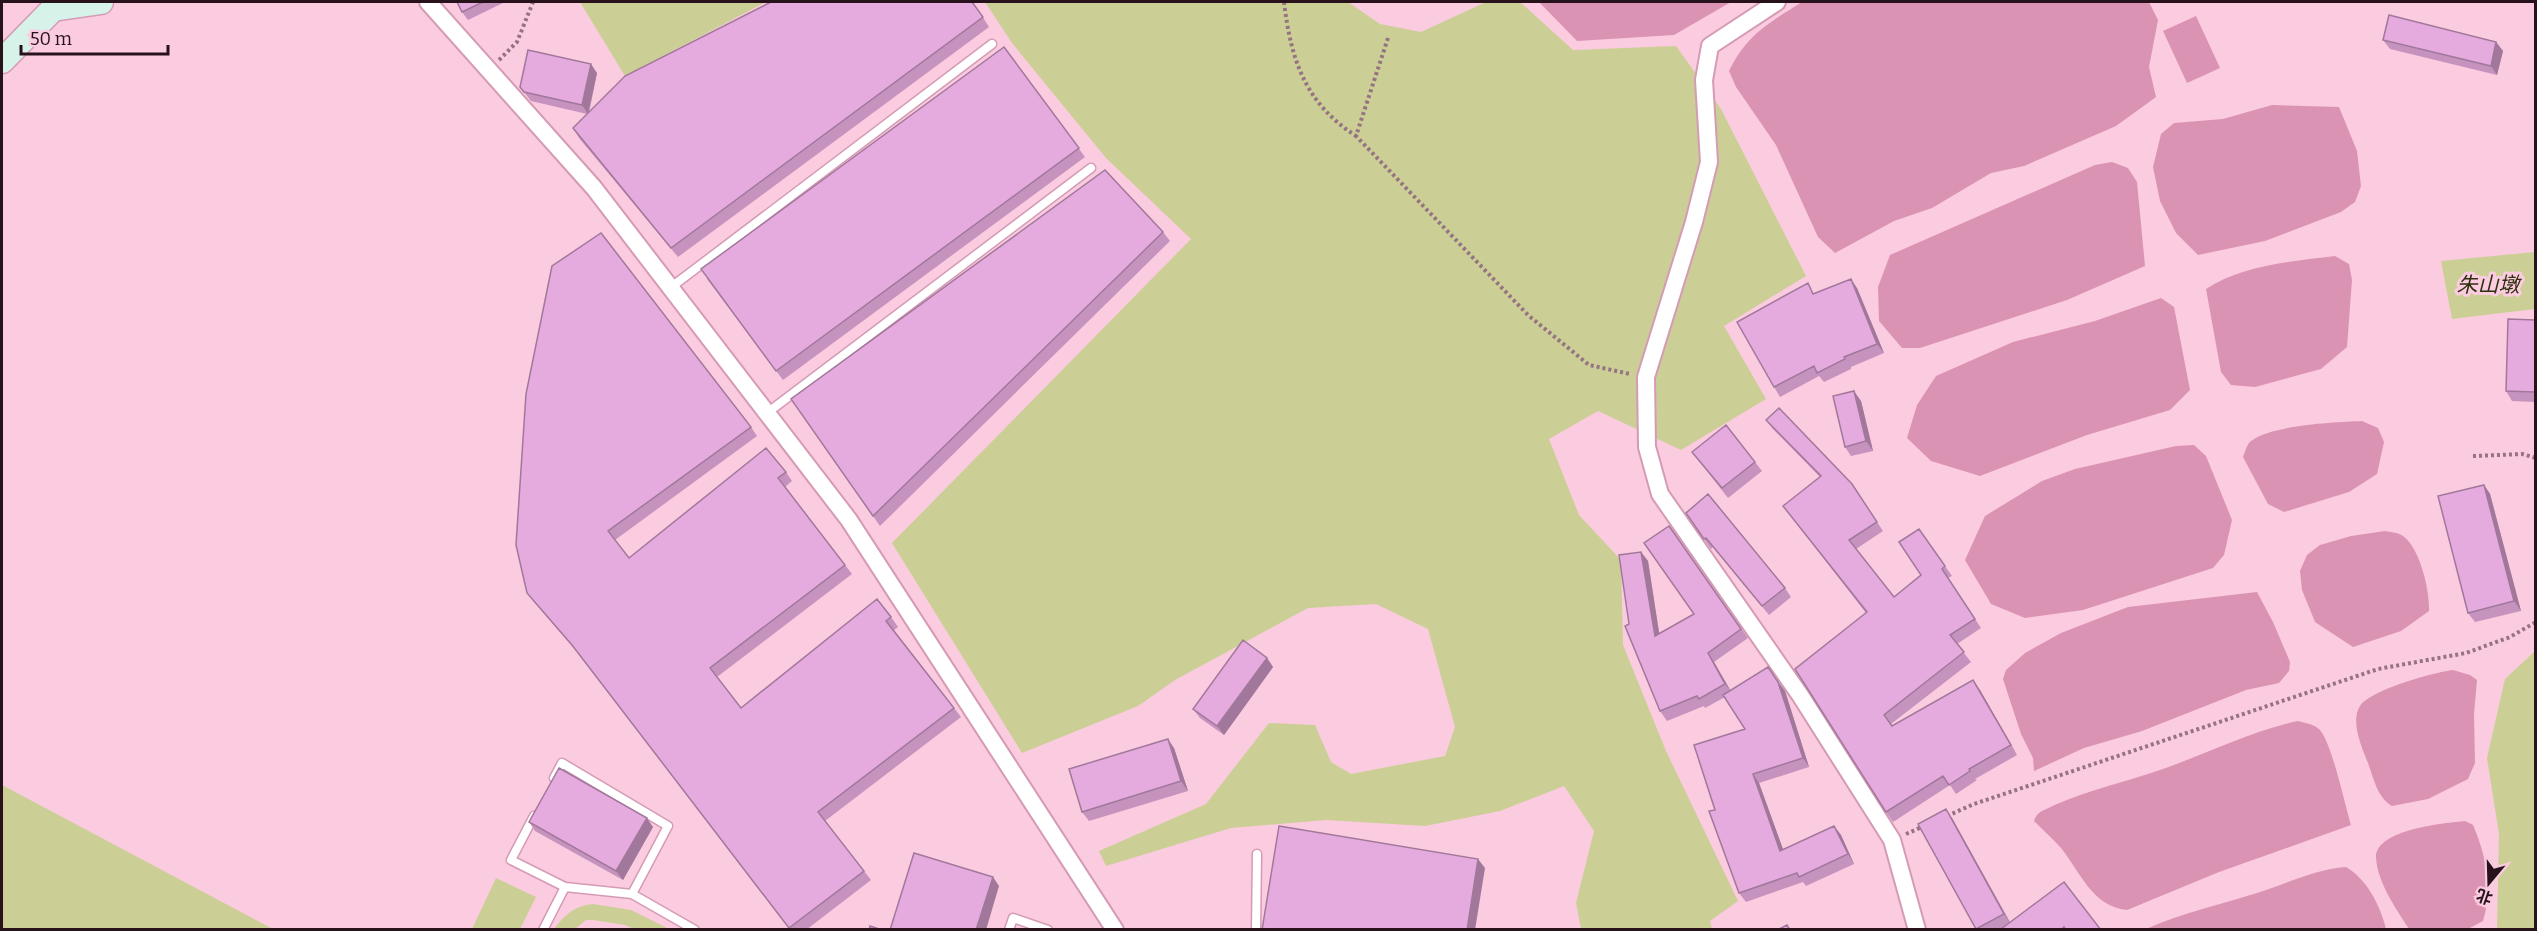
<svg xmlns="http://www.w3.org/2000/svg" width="2537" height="931" font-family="Bitter,'Noto Sans SC',serif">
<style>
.green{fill:#cbcf95}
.water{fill:#db93b3}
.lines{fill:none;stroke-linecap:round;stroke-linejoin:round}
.lane-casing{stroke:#d59bb5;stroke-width:11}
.street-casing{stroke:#d59bb5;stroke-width:20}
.secondary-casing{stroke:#d59bb5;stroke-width:27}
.path{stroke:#967382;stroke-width:4;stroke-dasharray:3 3;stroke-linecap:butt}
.lane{stroke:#fff;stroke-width:8}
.street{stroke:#fff;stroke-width:16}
.secondary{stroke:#d6f2e9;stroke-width:24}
.wall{fill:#c693bf}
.shaded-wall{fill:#a1789b}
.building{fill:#e6abde;stroke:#a1789b;stroke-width:1.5}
.labels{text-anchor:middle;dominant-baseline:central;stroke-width:6;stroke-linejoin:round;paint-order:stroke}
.park-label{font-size:21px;font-style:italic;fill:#2e2f0e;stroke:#fbcbdf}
</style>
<rect width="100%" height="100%" fill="#fbcbdf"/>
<!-- green -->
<path class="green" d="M 580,2 L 766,2 L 625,76 Z
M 985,2 L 1348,2 L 1380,24 L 1421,32 L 1486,2 L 1520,2 L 1573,50 L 1676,46 L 1721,109 L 1806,276 L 1724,326 L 1766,399 L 1681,450 L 1598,411 L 1549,439 L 1579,515 L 1621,560 L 1623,645 L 1666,751 L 1738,901 L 1710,921 L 1712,929 L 1581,929 L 1576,903 L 1594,831 L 1564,786 L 1500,811 L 1425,826 L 1326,820 L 1231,828 L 1106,866 L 1099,851 L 1206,804 L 1269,723 L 1315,725 L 1331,762 L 1351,774 L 1445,756 L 1455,727 L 1428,629 L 1376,604 L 1308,608 L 1175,680 L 1138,706 L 1022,753 L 892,543 L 1191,239 L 1106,158 L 1012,43 Z
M 2535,252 L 2535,309 L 2452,319 L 2441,261 Z
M 2535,651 L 2535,929 L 2497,929 L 2499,834 L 2487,758 L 2505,679 Z
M 2,785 L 273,929 L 2,929 Z
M 496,878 L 536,897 L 520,929 L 472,929 Z
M 593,904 L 631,910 L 669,929 L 634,929 L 625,925 L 593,920 L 586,920 L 575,929 L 554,929 C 565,915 574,906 593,904 Z"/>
<!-- water -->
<path class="water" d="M 1539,2 L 1731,2 L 1674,35 L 1577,41 Z
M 1802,2 L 2149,2 L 2158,20 L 2149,67 L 2156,97 L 2116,126 L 2024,166 L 1991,173 L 1932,208 L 1894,221 L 1835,253 L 1818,237 L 1776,145 L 1736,87 L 1729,71 C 1747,34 1769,23 1802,2 Z
M 2196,16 L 2220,68 L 2187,83 L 2163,31 Z
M 2272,105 L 2339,107 L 2357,151 L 2361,186 L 2355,202 L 2341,212 L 2265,241 L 2198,255 L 2176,233 L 2160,201 L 2153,167 L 2161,134 L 2174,123 L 2223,119 Z
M 2112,162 L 2128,168 L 2137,182 L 2145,266 L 2067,300 L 1920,348 L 1902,348 L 1879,321 L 1878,287 L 1890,255 L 2095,165 Z
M 2335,256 L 2349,264 L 2352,280 L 2347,347 L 2321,369 L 2255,387 L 2231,385 L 2221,372 L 2206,289 C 2241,265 2294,261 2335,256 Z
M 2161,298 L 2174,307 L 2190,390 L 2170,410 L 2087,435 L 1980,476 L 1931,461 L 1907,438 L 1917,405 L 1936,376 L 2013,342 L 2095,321 Z
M 2362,421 L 2378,428 L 2384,442 L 2377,474 L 2349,492 L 2284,512 L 2268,504 L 2243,457 C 2245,452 2247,444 2251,441 C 2271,425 2336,422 2362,421 Z
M 2194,445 L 2206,456 L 2232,520 L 2224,555 L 2213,568 L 2083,610 L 2025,618 L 1991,604 L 1965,560 L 1985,516 L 2042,481 L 2075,469 L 2176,446 Z
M 2385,531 C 2391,532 2399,533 2403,536 C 2420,548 2430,591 2429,611 L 2401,631 L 2353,647 L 2315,622 L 2302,590 L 2300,571 L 2307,555 L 2320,545 L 2351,536 Z
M 2257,592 L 2273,622 L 2290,662 L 2289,671 L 2279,683 L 2246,690 L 2142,731 L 2084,748 L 2034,771 L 2033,758 L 2021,734 L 2003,679 L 2006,670 L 2025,653 L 2061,633 L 2128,607 Z
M 2453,670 L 2470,675 L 2477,680 L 2474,714 L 2475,763 L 2468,779 L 2428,799 L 2392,806 C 2377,797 2374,779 2368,763 C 2362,748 2350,721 2360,706 C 2370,690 2435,672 2453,670 Z
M 2298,721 C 2305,723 2314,724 2320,730 C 2332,744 2345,805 2351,825 L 2219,872 L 2127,910 C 2092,906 2081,873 2061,848 C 2053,839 2043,830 2034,821 C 2036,816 2037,814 2042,811 C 2077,793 2115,785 2151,773 C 2201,757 2247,732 2298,721 Z
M 2465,821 L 2473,825 C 2486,855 2493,889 2483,921 L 2468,929 L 2409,929 C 2396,908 2378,884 2376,858 C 2375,829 2446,823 2465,821 Z
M 2346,867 C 2367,879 2381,907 2386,929 L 2146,929 C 2182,913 2219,905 2257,893 C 2286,884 2315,869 2346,867 Z"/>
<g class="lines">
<!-- lane casing -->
<g class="lane-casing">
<path id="lane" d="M 670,288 L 992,44
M 767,413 L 1091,168
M 554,778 L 562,763 L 668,826 L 632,894
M 534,816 L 511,860 L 565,887 L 543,930
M 565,887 L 632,894 L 695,930
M 1009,930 L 1013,918 L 1048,930
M 1256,930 L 1257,854"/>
</g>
<!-- street casing -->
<g class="street-casing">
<path id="street" d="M 428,2 L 594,188 L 849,520 L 1115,930
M 1777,2 L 1710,46 L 1704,80 L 1709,162 L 1694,222 L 1646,377 L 1647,447 L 1660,494 L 1800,695 L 1892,840 L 1917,930"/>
</g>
<!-- secondary casing -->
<g class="secondary-casing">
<path id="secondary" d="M 2,61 L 53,9 L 101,2"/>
</g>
<!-- path -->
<path class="path" d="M 1284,2 C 1291,60 1305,103 1356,136
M 1388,38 L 1356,136 L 1528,315 L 1589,365 L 1630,374
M 499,60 L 517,42 L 533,2
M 2473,456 L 2522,454 L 2536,458
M 1947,816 L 1974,804 L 2378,669 L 2466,653 L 2510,637 L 2536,622
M 1906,834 L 1924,826"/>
<!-- lane -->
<use href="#lane" class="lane"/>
<!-- street -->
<use href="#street" class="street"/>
<!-- secondary -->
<use href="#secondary" class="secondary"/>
</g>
<!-- wall -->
<path class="wall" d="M 457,2 L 505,2 L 468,20 L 462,12 Z
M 973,2 L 989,27 L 678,257 L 579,138 L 573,128 L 587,114 L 531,101 L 520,87 L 597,73 L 589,113 Z
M 2383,40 L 2496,42 L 2503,51 L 2497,75 L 2390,49 Z
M 1004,47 L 1085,157 L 783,380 L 707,279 Z
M 1163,232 L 1170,241 L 880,526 L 791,399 Z
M 1857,288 L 1884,353 L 1851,367 L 1851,369 L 1824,382 L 1819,376 L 1780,397 L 1774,387 L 1814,293 Z
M 2535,320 L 2535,402 L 2512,401 L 2506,391 Z
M 1861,401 L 1873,451 L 1851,456 L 1845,447 Z
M 1766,420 L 1852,484 L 1883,531 L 1856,549 L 1894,597 L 1921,575 L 1919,529 L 1952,576 L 1948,578 L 1981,628 L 1957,644 L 1971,662 L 1891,724 L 1892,726 L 1980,690 L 2017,755 L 1975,779 L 1977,780 L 1956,794 L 1950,785 L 1893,822 L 1886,812 L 1866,613 L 1783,506 L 1820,477 L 1773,429 Z
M 751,427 L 757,436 L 615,540 L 629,558 L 786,472 L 792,481 L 785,487 L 852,574 L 717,677 L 741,708 L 891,617 L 898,627 L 894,630 L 961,717 L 825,821 L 871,880 L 806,930 L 790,930 L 579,654 L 534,602 L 527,593 L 516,545 Z
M 1692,452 L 1755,462 L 1762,471 L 1728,498 Z
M 2484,485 L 2490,494 L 2521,611 L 2475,622 L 2468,613 Z
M 1686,513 L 1785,588 L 1791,597 L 1769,615 L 1713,547 L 1711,549 Z
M 1669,526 L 1748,638 L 1714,662 L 1730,691 L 1768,667 L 1785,691 L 1809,767 L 1759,783 L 1783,850 L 1834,826 L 1841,835 L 1854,864 L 1806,886 L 1803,882 L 1746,902 L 1739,893 L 1715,810 L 1745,729 L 1725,697 L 1705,708 L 1704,706 L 1667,721 L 1660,711 L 1629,624 L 1641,552 L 1648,561 L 1659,633 L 1694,614 Z
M 1267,658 L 1273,667 L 1224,735 L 1200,718 L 1193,709 Z
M 1174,748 L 1188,791 L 1089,821 L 1082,812 Z
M 1952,818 L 2010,922 L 2101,930 L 2002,930 L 2005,926 L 1999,930 L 1977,930 L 1918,824 Z
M 529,822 L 653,827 L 623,880 L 535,831 Z"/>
<!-- shaded-wall -->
<path class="shaded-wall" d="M 2496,42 L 2503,51 L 2497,75 L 2491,66 Z
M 591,64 L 597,73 L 588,114 L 582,105 Z
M 1851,279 L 1857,288 L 1884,353 L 1877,344 Z
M 1854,391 L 1861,401 L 1873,451 L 1866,441 Z
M 2484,485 L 2490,494 L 2521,611 L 2514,601 Z
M 1641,552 L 1648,561 L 1661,645 L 1655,636 Z
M 1708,653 L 1714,662 L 1732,693 L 1725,684 Z
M 1267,658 L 1273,667 L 1224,735 L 1217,726 Z
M 1973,680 L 1980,690 L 2017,755 L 2011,745 Z
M 1778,682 L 1785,691 L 1809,767 L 1803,758 Z
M 1168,739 L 1174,748 L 1188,791 L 1181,781 Z
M 1753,774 L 1759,783 L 1787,860 L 1780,851 Z
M 1946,809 L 1952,818 L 2010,923 L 2004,914 Z
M 647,818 L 653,827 L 623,880 L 616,871 Z
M 1834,826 L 1841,835 L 1854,864 L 1848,854 Z
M 1478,859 L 1485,868 L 1475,930 L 1467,930 Z
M 993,877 L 999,886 L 986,930 L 976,930 Z"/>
<!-- building -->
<path class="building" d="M 457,2 L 483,2 L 462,12 Z
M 771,2 L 972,2 L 983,17 L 671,248 L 573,128 L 625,76 Z
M 2389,15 L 2496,42 L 2491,66 L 2383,40 Z
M 1004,47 L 1079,148 L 776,371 L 701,269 Z
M 528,50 L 591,64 L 582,105 L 524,92 L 520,87 Z
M 1105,170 L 1163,232 L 873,516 L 791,399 Z
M 601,233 L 751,427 L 608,531 L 629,558 L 766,448 L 786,472 L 778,478 L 845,565 L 710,668 L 741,708 L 877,599 L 891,617 L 886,621 L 954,708 L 818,812 L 864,871 L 789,928 L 572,645 L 527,593 L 516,545 L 526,394 L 552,266 Z
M 1851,279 L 1877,344 L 1844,357 L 1845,359 L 1817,373 L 1814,366 L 1774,387 L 1737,322 L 1808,283 L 1813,294 Z
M 2508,319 L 2535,320 L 2535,392 L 2506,391 Z
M 1854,391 L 1866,441 L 1845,447 L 1833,396 Z
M 1779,408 L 1852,484 L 1877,522 L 1849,540 L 1894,597 L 1921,575 L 1899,542 L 1919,529 L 1945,566 L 1942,569 L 1975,619 L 1950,635 L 1964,652 L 1884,715 L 1892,726 L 1973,680 L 2011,745 L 1969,769 L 1970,771 L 1949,785 L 1943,776 L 1886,812 L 1795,669 L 1867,612 L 1783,506 L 1821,476 L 1766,420 Z
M 1726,425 L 1755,462 L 1722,488 L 1692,452 Z
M 2484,485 L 2514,601 L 2468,613 L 2438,496 Z
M 1708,494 L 1785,588 L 1762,606 L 1706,538 L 1704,539 L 1686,513 Z
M 1669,526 L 1741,629 L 1708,653 L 1725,684 L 1699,699 L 1697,696 L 1660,711 L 1625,626 L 1629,624 L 1619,555 L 1641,552 L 1655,636 L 1694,614 L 1644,543 Z
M 1243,640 L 1267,658 L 1217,726 L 1193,709 Z
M 1768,667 L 1778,682 L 1803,758 L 1753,774 L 1780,851 L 1834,826 L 1848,854 L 1799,877 L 1797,873 L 1739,893 L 1709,811 L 1715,810 L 1694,745 L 1745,729 L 1723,695 Z
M 1168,739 L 1181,781 L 1082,812 L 1069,769 Z
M 559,768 L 647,818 L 616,871 L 529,822 Z
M 1946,809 L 2004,914 L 1976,929 L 1918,824 Z
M 1279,826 L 1478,859 L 1467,930 L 1262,930 Z
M 914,853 L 993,877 L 976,930 L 890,930 Z
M 2064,882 L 2101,930 L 2066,930 L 2064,927 L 2061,930 L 2002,930 L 2001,929 Z
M 1787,925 L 1790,930 L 1777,930 Z
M 870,926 L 882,930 L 869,930 Z"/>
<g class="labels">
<!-- park labels -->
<g class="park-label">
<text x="2488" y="285">朱山墩</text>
</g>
</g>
<!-- border -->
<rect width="2537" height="931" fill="none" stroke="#27121c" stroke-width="6"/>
<!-- north arrow -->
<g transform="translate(2489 883) rotate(199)" stroke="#fbcbdf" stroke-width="4.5" paint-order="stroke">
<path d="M0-4.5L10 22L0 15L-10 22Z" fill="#27121c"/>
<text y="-9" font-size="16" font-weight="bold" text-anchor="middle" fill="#27121c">北</text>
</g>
<!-- scale -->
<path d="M21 45v9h147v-9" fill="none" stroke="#27121c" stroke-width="3"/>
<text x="30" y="45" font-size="18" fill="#27121c" stroke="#fbcbdf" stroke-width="4.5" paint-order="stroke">50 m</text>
</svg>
